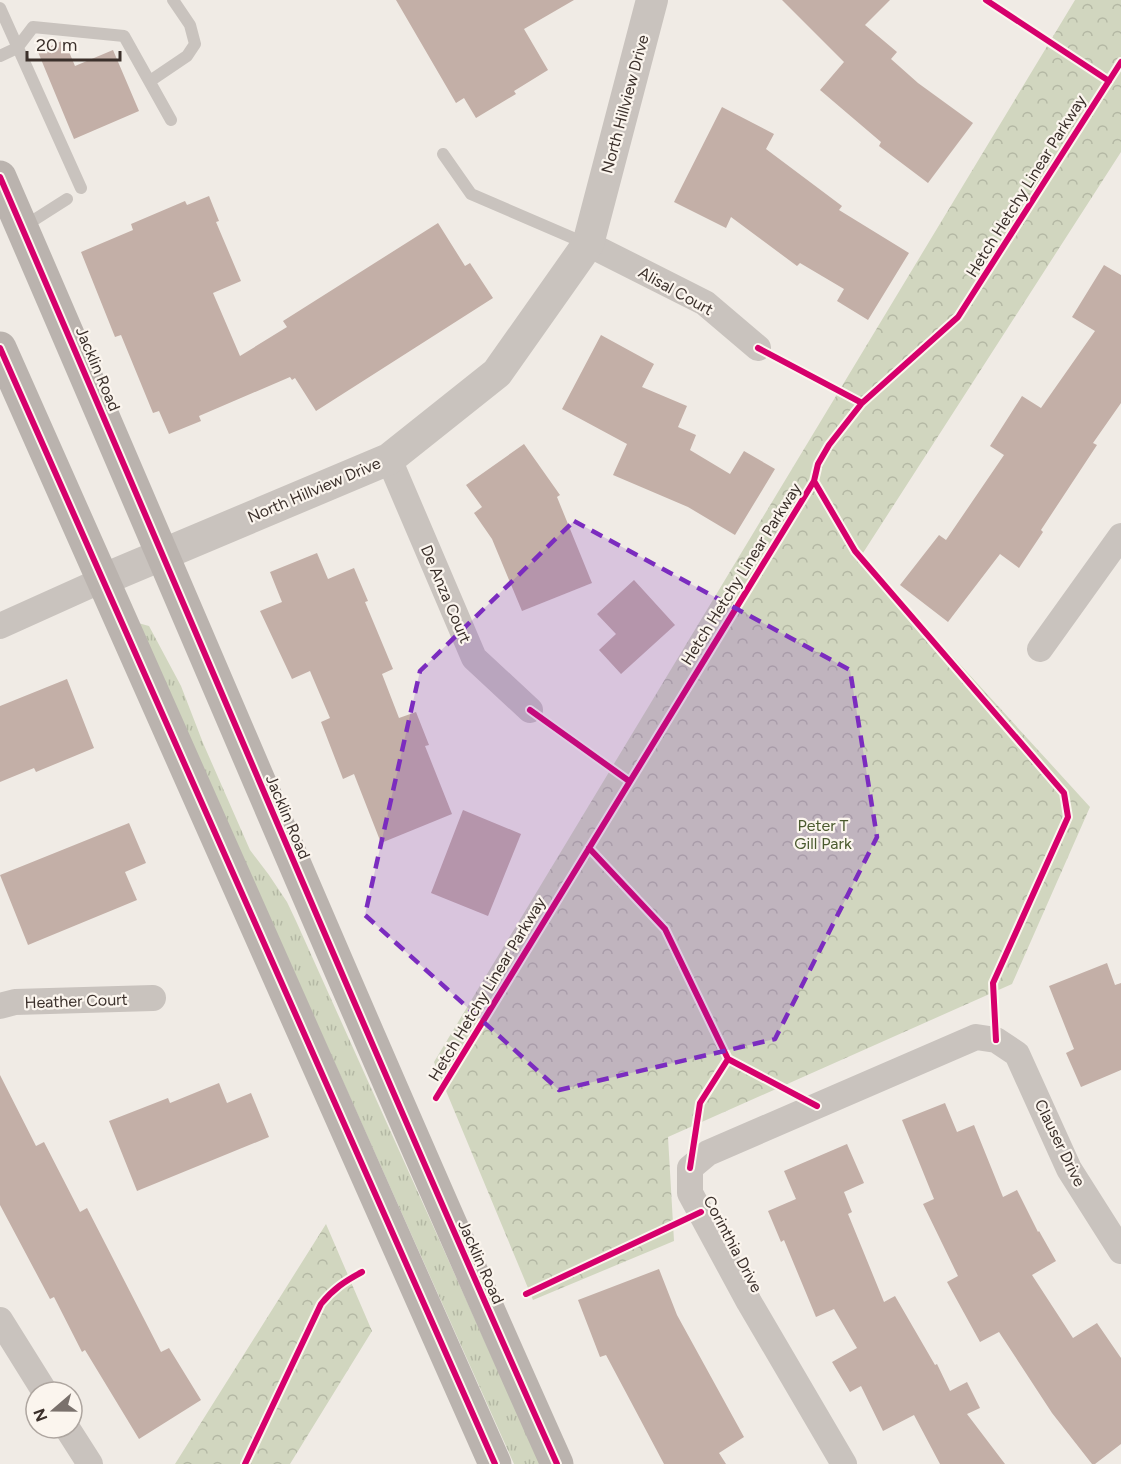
<svg xmlns="http://www.w3.org/2000/svg" width="1121" height="1464" font-family="Figtree,sans-serif">
<style>
.grass{fill:url(#grass-tufts)}
.forest{fill:url(#forest-crowns)}
.building{fill:#c3afa7}
.lines{fill:none;stroke-linecap:round;stroke-linejoin:round}
.service{stroke:#c9c3be;stroke-width:12}
.minor{stroke:#c9c3be;stroke-width:26}
.tertiary{stroke:#c9c3be;stroke-width:32}
.secondary{stroke:#bab3ae;stroke-width:33}
.cycleway-casing{stroke:#fbf5ee;stroke-width:10}
.cycleway{stroke:#d6006c;stroke-width:6}
.marked{fill:#7b2cbf;fill-opacity:0.2;stroke:#7b2cbf;stroke-width:4.5;stroke-dasharray:12 8;stroke-linejoin:round}
.labels{text-anchor:middle;dominant-baseline:central;stroke-width:4.5;stroke-linejoin:round;paint-order:stroke}
.street-label{font-size:16px;fill:#3b302b;stroke:#fbf5ee}
.park-label{font-size:16px;fill:#4a5a2e;stroke:#fbf5ee}
</style>
<defs>
<pattern id="grass-tufts" width="24" height="20" patternUnits="userSpaceOnUse" patternTransform="scale(1.5)"><rect width="24" height="20" fill="#d1d6bf"/><path d="M3 7l-1-3M5 7V3M7 7l1-3M15 17l-1-3M17 17v-4M19 17l1-3" fill="none" stroke="#b4b8a4"/></pattern>
<pattern id="forest-crowns" width="20" height="18" patternUnits="userSpaceOnUse" patternTransform="scale(1.5)"><rect width="20" height="18" fill="#d1d6bf"/><path d="M2 6a3 3 0 1 1 6 0M12 15a3 3 0 1 1 6 0" fill="none" stroke="#b4b8a4"/></pattern>
</defs>
<rect width="100%" height="100%" fill="#f0ebe5"/>
<!-- grass -->
<path class="grass" d="M 138,623 L 149,626 L 181,686 L 203,743 L 250,850 L 269,875 L 287,902 L 296,921 L 540,1464 L 514,1464 Z"/>
<!-- forest -->
<path class="forest" d="M 1075,0 L 1121,0 L 1121,152 L 861,556 L 1090,807 L 1012,984 L 668,1137 L 674,1241 L 533,1300 L 434,1062 Z
M 326,1224 L 372,1331 L 290,1464 L 175,1464 Z"/>
<!-- building -->
<path class="building" d="M 396,0 L 574,0 L 524,29 L 548,70 L 514,91 L 516,94 L 476,118 L 464,98 L 456,103 Z
M 782,0 L 890,0 L 865,25 L 897,52 L 891,59 L 918,83 L 973,123 L 928,183 L 879,146 L 881,142 L 820,90 L 844,62 Z
M 64,40 L 75,66 L 113,50 L 139,111 L 74,139 L 38,52 Z
M 722,107 L 774,134 L 766,149 L 842,206 L 839,210 L 909,253 L 868,320 L 837,301 L 844,289 L 800,263 L 797,266 L 731,217 L 726,228 L 674,202 Z
M 209,196 L 219,221 L 216,222 L 241,281 L 213,293 L 240,356 L 287,327 L 283,321 L 438,223 L 465,266 L 470,263 L 493,298 L 316,411 L 295,378 L 292,380 L 290,377 L 199,416 L 201,421 L 169,434 L 159,411 L 153,413 L 121,335 L 115,337 L 81,252 L 133,230 L 131,224 L 185,201 L 187,205 Z
M 1104,265 L 1121,275 L 1121,403 L 1093,443 L 1097,445 L 1041,530 L 1043,532 L 1019,568 L 1000,554 L 948,622 L 900,585 L 939,535 L 946,540 L 1004,455 L 990,446 L 1022,396 L 1041,408 L 1095,331 L 1072,317 Z
M 601,335 L 654,364 L 642,387 L 687,406 L 678,427 L 696,435 L 690,450 L 730,474 L 744,451 L 775,469 L 735,535 L 688,507 L 613,475 L 627,444 L 562,409 Z
M 524,444 L 560,495 L 557,497 L 592,583 L 522,611 L 492,539 L 474,513 L 482,507 L 466,485 Z
M 317,553 L 328,579 L 354,568 L 368,601 L 365,602 L 393,669 L 382,674 L 399,718 L 416,712 L 429,745 L 425,746 L 452,814 L 381,843 L 354,774 L 343,779 L 321,722 L 330,718 L 310,671 L 292,679 L 260,611 L 282,602 L 270,572 Z
M 634,580 L 675,625 L 621,674 L 599,650 L 616,634 L 597,614 Z
M 67,679 L 94,748 L 36,772 L 34,768 L 0,782 L 0,706 Z
M 463,810 L 521,834 L 488,916 L 431,893 Z
M 129,823 L 146,863 L 125,872 L 137,900 L 28,945 L 0,875 Z
M 1107,963 L 1115,985 L 1121,983 L 1121,1070 L 1081,1087 L 1066,1053 L 1074,1049 L 1049,986 Z
M 0,1075 L 36,1146 L 44,1142 L 80,1212 L 87,1208 L 161,1352 L 169,1348 L 201,1400 L 139,1439 L 85,1350 L 82,1352 L 54,1297 L 50,1299 L 0,1205 Z
M 219,1083 L 227,1103 L 251,1093 L 269,1137 L 137,1191 L 109,1121 L 168,1098 L 170,1103 Z
M 945,1103 L 957,1132 L 974,1125 L 1003,1197 L 1017,1190 L 1038,1232 L 1039,1231 L 1056,1261 L 1032,1275 L 1073,1338 L 1097,1323 L 1121,1358 L 1121,1444 L 1095,1464 L 1092,1464 L 1052,1413 L 999,1332 L 980,1342 L 947,1282 L 958,1276 L 923,1204 L 934,1199 L 902,1120 Z
M 847,1144 L 864,1183 L 844,1192 L 852,1212 L 848,1214 L 884,1302 L 895,1296 L 935,1365 L 937,1364 L 950,1391 L 967,1382 L 980,1408 L 967,1414 L 1005,1464 L 940,1464 L 914,1415 L 883,1431 L 861,1386 L 850,1392 L 832,1362 L 857,1348 L 834,1309 L 816,1317 L 784,1240 L 781,1242 L 768,1211 L 796,1199 L 784,1171 Z
M 659,1269 L 677,1315 L 744,1437 L 719,1453 L 726,1464 L 664,1464 L 606,1355 L 600,1357 L 578,1300 Z"/>
<g class="lines">
<!-- service -->
<path class="service" d="M 0,8 L 81,188
M 0,56 L 17,48 L 33,27 L 124,36 L 171,120
M 150,81 L 187,56 L 195,44 L 190,25 L 173,0
M 443,154 L 471,194 L 587,244
M 23,227 L 67,199"/>
<!-- minor -->
<path class="minor" d="M 588,244 L 705,303 L 758,348
M 389,459 L 474,658 L 530,710
M 0,626 L 102,580
M 1040,649 L 1121,536
M 0,1006 L 15,1002 L 153,998
M 0,1320 L 45,1392
M 67,1428 L 90,1464
M 844,1464 L 749,1302 L 690,1193 L 690,1168 L 708,1153 L 976,1037 L 996,1040 L 1017,1054 L 1069,1169 L 1121,1251"/>
<!-- tertiary -->
<path class="tertiary" d="M 102,580 L 389,459 L 497,373 L 588,244 L 652,0"/>
<!-- secondary -->
<path class="secondary" d="M 0,177 C 186,606 366,1038 557,1464
M 0,348 L 495,1464"/>
<!-- cycleway casing -->
<g class="cycleway-casing">
<path id="cycleway" d="M 986,0 L 1109,81
M 0,177 C 186,606 366,1038 557,1464
M 0,348 L 495,1464
M 758,348 L 862,403
M 814,481 L 855,551 L 1064,793 L 1068,817 L 993,983 L 996,1040
M 530,710 L 629,781
M 589,848 L 665,929 L 728,1059 L 700,1103 L 690,1168
M 728,1059 L 817,1106
M 436,1098 L 814,481 L 818,464 L 829,445 L 862,403 L 958,317 L 1121,62
M 526,1294 L 701,1212
M 245,1464 L 321,1304 C 333,1289 345,1281 362,1272"/>
</g>
<!-- cycleway -->
<use href="#cycleway" class="cycleway"/>
</g>
<!-- marked area -->
<path class="marked" d="M 574,521 L 850,670 L 877,837 L 775,1039 L 559,1090 L 365,915 L 420,671 Z"/>
<g class="labels">
<!-- street labels -->
<g class="street-label">
<text transform="translate(625 104) rotate(-75)">North Hillview Drive</text>
<text transform="translate(1026 186) rotate(-58)">Hetch Hetchy Linear Parkway</text>
<text transform="translate(676 291) rotate(29)">Alisal Court</text>
<text transform="translate(98 369) rotate(67)">Jacklin Road</text>
<text transform="translate(314 490) rotate(-23)">North Hillview Drive</text>
<text transform="translate(741 574) rotate(-58)">Hetch Hetchy Linear Parkway</text>
<text transform="translate(446 594) rotate(67)">De Anza Court</text>
<text transform="translate(288 817) rotate(67)">Jacklin Road</text>
<text transform="translate(487 989) rotate(-59)">Hetch Hetchy Linear Parkway</text>
<text transform="translate(76 1001) rotate(-2)">Heather Court</text>
<text transform="translate(1060 1143) rotate(64)">Clauser Drive</text>
<text transform="translate(733 1244) rotate(62)">Corinthia Drive</text>
<text transform="translate(481 1262) rotate(66)">Jacklin Road</text>
</g>
<!-- park labels -->
<g class="park-label">
<text x="823" y="825">Peter T<tspan x="823" dy="18">Gill Park</tspan></text>
</g>
</g>
<!-- north arrow -->
<g transform="translate(54 1410) rotate(250)"><circle r="28" fill="#fbf5ee" stroke="#aea6a0" stroke-width="1.5"/>
<path d="M0-4.5L10 22L0 15L-10 22Z" fill="#7a716c"/>
<text y="-9" font-size="16" font-weight="bold" text-anchor="middle" fill="#3b302b">N</text>
</g>
<!-- scale -->
<path d="M27 51v9h93v-9" fill="none" stroke="#3b302b" stroke-width="3"/>
<text x="36" y="51" font-size="18" fill="#3b302b" stroke="#fbf5ee" stroke-width="4.5" paint-order="stroke">20 m</text>
</svg>
